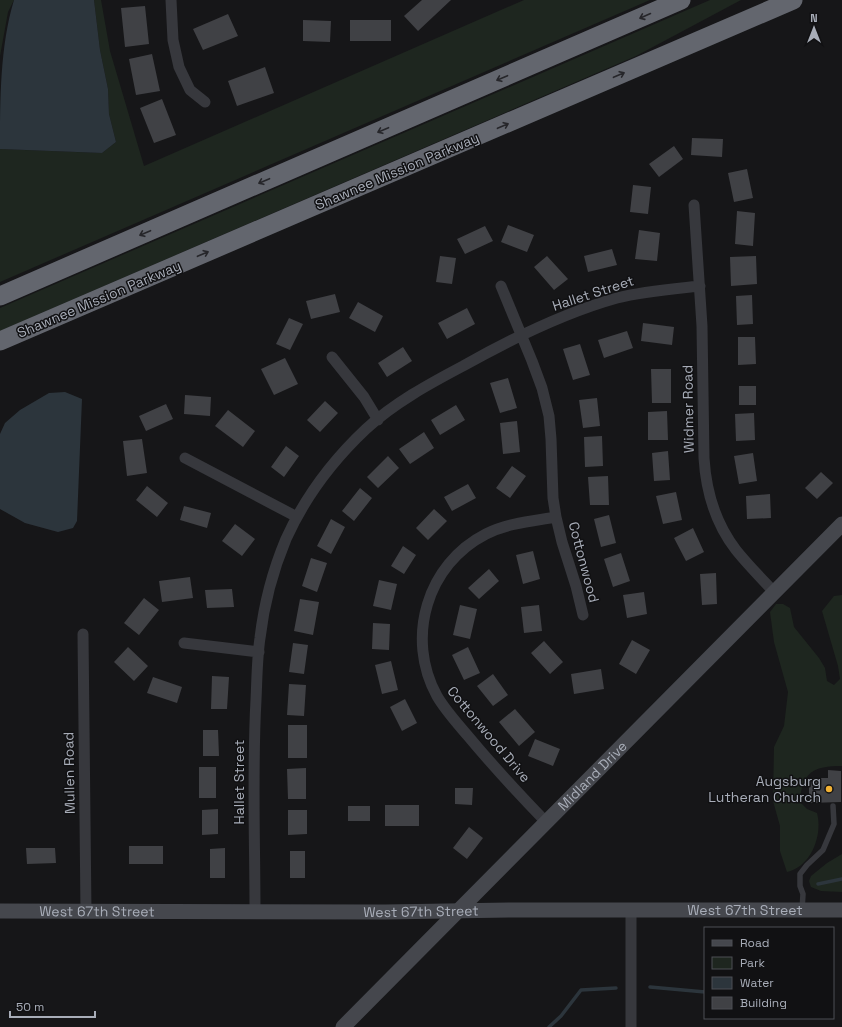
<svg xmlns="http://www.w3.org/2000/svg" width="842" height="1027" font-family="'Space Grotesk',sans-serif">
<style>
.green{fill:#1e261f}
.water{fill:#2c353c}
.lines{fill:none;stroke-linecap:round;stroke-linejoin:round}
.stream{stroke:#2c353c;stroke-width:3.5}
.building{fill:#404145}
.lane{stroke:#37383d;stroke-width:5.5}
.street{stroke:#37383d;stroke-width:11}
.secondary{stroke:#45474d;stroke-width:15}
.highway{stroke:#63666e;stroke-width:19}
.oneway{stroke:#26262a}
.poi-dot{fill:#f2b134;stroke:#111113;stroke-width:1.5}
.labels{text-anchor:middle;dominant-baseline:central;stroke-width:3;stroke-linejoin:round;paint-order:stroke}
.street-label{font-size:14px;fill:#a8adb8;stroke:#111113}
.poi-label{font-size:14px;fill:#a8adb8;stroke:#111113;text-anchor:end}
</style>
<rect width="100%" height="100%" fill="#161618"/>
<!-- green -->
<path class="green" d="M 0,0 L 14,0 L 8,12 L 0,56 Z
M 94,0 L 101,0 L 110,51 L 144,166 L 524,0 L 650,0 L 0,282 L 0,149 L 102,153 L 116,142 L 109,114 L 108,89 L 100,50 Z
M 710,0 L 741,0 L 636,56 L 0,331 L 0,308 Z
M 842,595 L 842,766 C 813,766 802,772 800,802 L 807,809 L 817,813 C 823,835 811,867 787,872 L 780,851 L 780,826 L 773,801 L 774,747 L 784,726 L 788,692 L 774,642 L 770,612 L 776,604 L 783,604 L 790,608 L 794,627 L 819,658 L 825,668 L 827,681 L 834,685 L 840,679 L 838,666 L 822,611 L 834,596 Z
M 842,854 L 842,892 L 821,891 L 811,887 L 809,881 L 811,876 L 827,863 Z"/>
<!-- water -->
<path class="water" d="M 14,0 L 94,0 L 100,50 L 108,89 L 109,114 L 116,142 L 102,153 L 0,149 C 0,100 0,46 14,0 Z
M 65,392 L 82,399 L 77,521 L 73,528 L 58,532 L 25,523 L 0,509 L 0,434 L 5,423 L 20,410 L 49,393 Z"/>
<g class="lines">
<!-- stream -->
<path class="stream" d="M 818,884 L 842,879
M 650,987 L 705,992
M 549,1027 L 561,1016 L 581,990 L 616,988"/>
</g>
<!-- building -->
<path class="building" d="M 422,0 L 451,0 L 418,31 L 404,16 Z
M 145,6 L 149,44 L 125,47 L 121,8 Z
M 228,14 L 238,36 L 203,50 L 193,29 Z
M 303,20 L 331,21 L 330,42 L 303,41 Z
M 350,20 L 391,20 L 391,41 L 350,41 Z
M 152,54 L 160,91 L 136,95 L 129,59 Z
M 265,67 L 274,93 L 237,106 L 228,81 Z
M 162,99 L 176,135 L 154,143 L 140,108 Z
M 692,138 L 723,139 L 722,157 L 691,155 Z
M 674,146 L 683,159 L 659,177 L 649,164 Z
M 747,169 L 753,198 L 734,202 L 728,173 Z
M 633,185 L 651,187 L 648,214 L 630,212 Z
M 737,211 L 755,213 L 753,246 L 735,244 Z
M 508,225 L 534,235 L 527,252 L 501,242 Z
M 485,226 L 493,241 L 465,254 L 457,239 Z
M 639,230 L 660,233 L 657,261 L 635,259 Z
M 612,249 L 617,265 L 588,272 L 584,256 Z
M 440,256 L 456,258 L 452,284 L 436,282 Z
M 547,256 L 568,279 L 554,290 L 534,267 Z
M 756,256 L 757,284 L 731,286 L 730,257 Z
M 335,294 L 340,312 L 311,319 L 306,301 Z
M 752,295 L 753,324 L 737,325 L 736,296 Z
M 358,302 L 383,316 L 375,332 L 349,318 Z
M 467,308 L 475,324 L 447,339 L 438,323 Z
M 289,318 L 303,324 L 290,350 L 276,344 Z
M 643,323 L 674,327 L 672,345 L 641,341 Z
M 627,331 L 633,348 L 604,358 L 598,340 Z
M 738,337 L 755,337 L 756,364 L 738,365 Z
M 580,344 L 590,375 L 573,380 L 563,349 Z
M 403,347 L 412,361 L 387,377 L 378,363 Z
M 285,358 L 298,384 L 274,395 L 261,369 Z
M 651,369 L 671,369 L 671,403 L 652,403 Z
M 508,378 L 517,408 L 500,413 L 490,383 Z
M 739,386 L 756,386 L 756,405 L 739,405 Z
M 185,395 L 211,397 L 210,416 L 184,414 Z
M 597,398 L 600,426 L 583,428 L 579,400 Z
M 325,401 L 338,413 L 320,432 L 307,420 Z
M 166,404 L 173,419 L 146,431 L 139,416 Z
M 456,405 L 465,420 L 440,435 L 431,420 Z
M 228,410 L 255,431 L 243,447 L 215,426 Z
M 667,411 L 668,440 L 648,440 L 648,412 Z
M 754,413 L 755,440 L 736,441 L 735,414 Z
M 517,421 L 520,452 L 503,454 L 500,423 Z
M 424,432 L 434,448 L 410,464 L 399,449 Z
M 602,436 L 603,466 L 585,467 L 584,437 Z
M 142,439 L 147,473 L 127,476 L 123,441 Z
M 286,446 L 299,456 L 284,477 L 271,467 Z
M 668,451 L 670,480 L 654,481 L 652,453 Z
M 753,453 L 757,481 L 739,484 L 734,456 Z
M 388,456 L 399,468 L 378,488 L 367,477 Z
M 512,466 L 526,476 L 510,498 L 496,488 Z
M 821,472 L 833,483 L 817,499 L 805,488 Z
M 608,476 L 609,505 L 590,505 L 588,477 Z
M 468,484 L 476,498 L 452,511 L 444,497 Z
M 147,486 L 168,503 L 157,517 L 136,500 Z
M 360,488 L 372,498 L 354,521 L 342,511 Z
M 676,492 L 682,520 L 663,524 L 656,496 Z
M 770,494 L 771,518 L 747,519 L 746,496 Z
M 184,506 L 211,513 L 207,528 L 180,520 Z
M 434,509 L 447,521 L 428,540 L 416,528 Z
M 609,515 L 616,543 L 601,547 L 594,519 Z
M 331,519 L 345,527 L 331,554 L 317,546 Z
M 235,524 L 255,539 L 242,556 L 222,541 Z
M 693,528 L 704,552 L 686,561 L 674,538 Z
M 403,546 L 416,555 L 404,574 L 391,566 Z
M 533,551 L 540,579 L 523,584 L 516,555 Z
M 621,553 L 630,581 L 613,587 L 604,559 Z
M 311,558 L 327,563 L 317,592 L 302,586 Z
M 489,569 L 499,581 L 479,599 L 468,588 Z
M 716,573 L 717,604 L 702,605 L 700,574 Z
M 190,577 L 193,598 L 162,602 L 159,581 Z
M 379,580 L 397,584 L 391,610 L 373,606 Z
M 232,589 L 234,607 L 207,608 L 205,590 Z
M 644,592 L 647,614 L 627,618 L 623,595 Z
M 144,598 L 159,610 L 139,635 L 124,623 Z
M 300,599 L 319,602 L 313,635 L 294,631 Z
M 460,605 L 477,609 L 470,639 L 453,635 Z
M 539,605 L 542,631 L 524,633 L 521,607 Z
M 373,623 L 390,624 L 389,650 L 372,649 Z
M 632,640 L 650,650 L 636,674 L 619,664 Z
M 544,641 L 563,662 L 550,674 L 531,653 Z
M 293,643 L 308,645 L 304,674 L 289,672 Z
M 128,647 L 148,666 L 134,681 L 114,662 Z
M 468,647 L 480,673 L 464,680 L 452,655 Z
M 391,661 L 398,690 L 382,694 L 375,665 Z
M 601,669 L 604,689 L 574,694 L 571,674 Z
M 493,674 L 508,695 L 493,706 L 477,686 Z
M 212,676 L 229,677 L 227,709 L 211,709 Z
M 153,677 L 182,687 L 177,703 L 147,693 Z
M 289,684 L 306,685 L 304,716 L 287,715 Z
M 405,699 L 417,723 L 402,731 L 390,707 Z
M 515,709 L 535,732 L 519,746 L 499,722 Z
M 288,725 L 307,725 L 307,758 L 288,758 Z
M 203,730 L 218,730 L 219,756 L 203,756 Z
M 535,739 L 560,749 L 553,766 L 528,756 Z
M 199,767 L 216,767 L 216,798 L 199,798 Z
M 306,768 L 306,799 L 288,799 L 287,769 Z
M 828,770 L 841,771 L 841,802 L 809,803 L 809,778 L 828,778 Z
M 455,788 L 473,788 L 472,805 L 455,804 Z
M 385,805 L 419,805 L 419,826 L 385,826 Z
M 348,806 L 370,806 L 370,821 L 348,821 Z
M 218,809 L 218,834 L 202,835 L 202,810 Z
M 288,810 L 307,810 L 307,834 L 288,835 Z
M 469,827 L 483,838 L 467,859 L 453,848 Z
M 129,846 L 163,846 L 163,864 L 129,864 Z
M 26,848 L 55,848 L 56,863 L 27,864 Z
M 225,848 L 225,878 L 210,878 L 210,849 Z
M 290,851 L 305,851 L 305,878 L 290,878 Z"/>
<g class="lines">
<!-- lane -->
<path class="lane" d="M 802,910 L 803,894 L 800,886 L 800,874 L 807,865 L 823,850 L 834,824 L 833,806"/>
<!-- street -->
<path class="street" d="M 171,0 L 173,40 L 179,67 L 190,90 L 205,102
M 694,205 L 702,326 L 704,458 C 706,491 716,524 736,550 C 748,565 761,578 774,592
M 501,286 L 532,361 L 542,388 L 549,416 L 551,439 L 553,498 L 556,517 L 562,542 L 576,586 L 583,615
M 332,357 L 364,397 L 378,420
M 185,458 L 297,517
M 83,634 L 86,912
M 184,643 L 259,652
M 546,822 C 519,794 493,766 468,736 C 457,723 445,710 437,696 C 405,638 427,564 486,534 C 508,523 533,521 556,517
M 631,910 L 631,1027
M 255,912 C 255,842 252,770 256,700 C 257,679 257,658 260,638 C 264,604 273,570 286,539 C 305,497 333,460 366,429 C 394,403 429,384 463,366 C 511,339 563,313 617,298 C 644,291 672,289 700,286"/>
<!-- secondary -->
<g class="secondary">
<path id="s1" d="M 0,911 L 385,912 L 509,910 L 842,910"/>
<path id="s2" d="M 343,1027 L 842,524"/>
</g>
<!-- highway -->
<path class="highway" d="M 0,296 L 681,0
M 0,341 L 793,0"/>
</g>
<!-- one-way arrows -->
<defs><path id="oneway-shaft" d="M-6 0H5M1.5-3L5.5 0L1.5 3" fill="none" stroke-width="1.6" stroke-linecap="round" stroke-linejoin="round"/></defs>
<g class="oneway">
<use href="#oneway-shaft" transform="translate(645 16) rotate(156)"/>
<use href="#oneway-shaft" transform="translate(619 75) rotate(-23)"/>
<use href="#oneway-shaft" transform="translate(502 78) rotate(157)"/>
<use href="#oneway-shaft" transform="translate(503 126) rotate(-23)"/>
<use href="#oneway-shaft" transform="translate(383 130) rotate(157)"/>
<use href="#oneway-shaft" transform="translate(264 181) rotate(157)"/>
<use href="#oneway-shaft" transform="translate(145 233) rotate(157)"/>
<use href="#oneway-shaft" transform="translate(203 254) rotate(-23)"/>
</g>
<!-- markers -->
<circle class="poi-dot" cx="829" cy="789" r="4"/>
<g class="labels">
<!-- street labels -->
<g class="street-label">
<text transform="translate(397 171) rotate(-23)">Shawnee Mission Parkway</text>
<text transform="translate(593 293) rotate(-18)">Hallet Street</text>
<text transform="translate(99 299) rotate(-23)">Shawnee Mission Parkway</text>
<text transform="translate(688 409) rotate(-91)">Widmer Road</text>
<text transform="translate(584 562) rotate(75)">Cottonwood</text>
<text transform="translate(489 734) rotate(50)">Cottonwood Drive</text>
<text transform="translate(69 773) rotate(-91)">Mullen Road</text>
<text stroke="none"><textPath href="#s2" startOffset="354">Midland Drive</textPath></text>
<text transform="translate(239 782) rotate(-90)">Hallet Street</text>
<text stroke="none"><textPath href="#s1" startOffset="745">West 67th Street</textPath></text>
<text stroke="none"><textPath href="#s1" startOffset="97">West 67th Street</textPath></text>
<text stroke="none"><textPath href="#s1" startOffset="421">West 67th Street</textPath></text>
</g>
<!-- poi labels -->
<g class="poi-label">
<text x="821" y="781">Augsburg<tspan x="821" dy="16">Lutheran Church</tspan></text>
</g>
</g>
<!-- legend -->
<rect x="704" y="927" width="130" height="92" fill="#111113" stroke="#4d4f55"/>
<rect x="712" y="940" width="20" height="6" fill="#45474d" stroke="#4d4f55"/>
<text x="740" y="947" font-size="12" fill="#a8adb8">Road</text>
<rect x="712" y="957" width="20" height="12" fill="#1e261f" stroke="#4d4f55"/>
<text x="740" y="967" font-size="12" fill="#a8adb8">Park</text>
<rect x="712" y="977" width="20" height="12" fill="#2c353c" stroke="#4d4f55"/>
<text x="740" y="987" font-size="12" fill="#a8adb8">Water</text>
<rect x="712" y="997" width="20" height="12" fill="#404145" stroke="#4d4f55"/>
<text x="740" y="1007" font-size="12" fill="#a8adb8">Building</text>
<!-- north arrow -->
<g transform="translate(814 28)" stroke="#111113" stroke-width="3" paint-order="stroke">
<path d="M0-3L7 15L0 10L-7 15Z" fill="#a8adb8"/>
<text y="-6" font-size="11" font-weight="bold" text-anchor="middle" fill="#a8adb8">N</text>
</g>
<!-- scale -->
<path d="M10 1011v6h85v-6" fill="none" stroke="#a8adb8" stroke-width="2"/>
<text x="16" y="1011" font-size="12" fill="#a8adb8" stroke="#111113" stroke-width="3" paint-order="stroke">50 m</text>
</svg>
